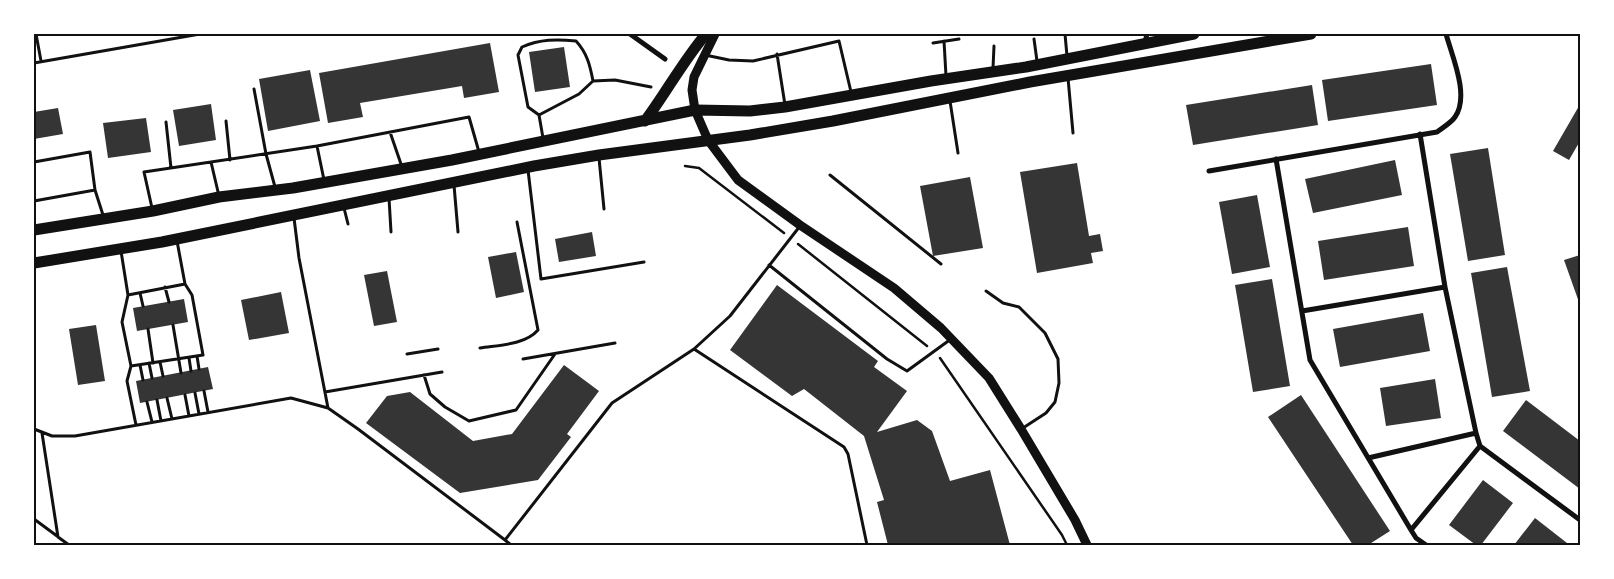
<svg xmlns="http://www.w3.org/2000/svg" width="1614" height="579" font-family="'Source Sans 3',sans-serif">
<style>
.building{fill:#353535}
.lines{fill:none;stroke-linecap:round;stroke-linejoin:round}
.path{stroke:#111;stroke-width:2.5}
.service{stroke:#111;stroke-width:3}
.minor{stroke:#111;stroke-width:5}
.tertiary{stroke:#111;stroke-width:9}
.primary{stroke:#111;stroke-width:11}
.neatline{fill:none;stroke:#111;stroke-width:2}
</style>
<rect width="100%" height="100%" fill="#fff"/>
<!-- building -->
<path class="building" d="M 490,43 L 499,92 L 464,98 L 462,86 L 360,103 L 363,117 L 328,123 L 319,73 Z
M 564,47 L 570,87 L 535,92 L 529,52 Z
M 1431,64 L 1437,105 L 1328,121 L 1322,80 Z
M 310,70 L 320,121 L 268,131 L 259,79 Z
M 1312,85 L 1318,125 L 1193,145 L 1186,105 Z
M 211,104 L 216,140 L 179,146 L 173,110 Z
M 1579,106 L 1580,141 L 1569,160 L 1553,151 Z
M 58,108 L 63,134 L 34,139 L 34,112 Z
M 146,118 L 151,152 L 108,158 L 103,123 Z
M 1488,148 L 1505,255 L 1468,261 L 1450,154 Z
M 1395,160 L 1402,195 L 1313,213 L 1305,179 Z
M 1077,163 L 1089,236 L 1100,234 L 1103,251 L 1091,253 L 1093,263 L 1037,273 L 1020,172 Z
M 970,177 L 983,248 L 933,256 L 920,186 Z
M 1257,195 L 1270,267 L 1232,274 L 1219,202 Z
M 1408,227 L 1414,266 L 1324,280 L 1318,241 Z
M 592,232 L 596,256 L 559,262 L 555,239 Z
M 516,252 L 524,292 L 496,298 L 488,257 Z
M 1580,255 L 1580,305 L 1564,260 Z
M 1507,267 L 1530,391 L 1492,397 L 1471,273 Z
M 387,271 L 397,322 L 374,326 L 364,275 Z
M 1272,279 L 1290,386 L 1253,392 L 1235,285 Z
M 777,285 L 878,361 L 874,367 L 907,391 L 877,432 L 917,420 L 932,431 L 950,481 L 990,470 L 1010,545 L 888,545 L 877,502 L 884,500 L 864,436 L 804,389 L 792,396 L 730,350 Z
M 281,292 L 289,333 L 249,340 L 241,300 Z
M 184,299 L 188,322 L 137,331 L 133,308 Z
M 1423,313 L 1430,351 L 1340,367 L 1333,329 Z
M 96,325 L 105,381 L 78,385 L 69,329 Z
M 564,365 L 599,391 L 567,434 L 571,437 L 538,480 L 460,493 L 366,423 L 387,396 L 410,392 L 473,441 L 512,434 Z
M 208,367 L 213,389 L 140,403 L 136,381 Z
M 1435,379 L 1441,418 L 1386,426 L 1380,388 Z
M 1301,395 L 1390,531 L 1368,545 L 1353,545 L 1268,417 Z
M 1526,400 L 1580,441 L 1580,489 L 1503,431 Z
M 1483,480 L 1513,503 L 1481,545 L 1476,545 L 1449,525 Z
M 1535,518 L 1567,543 L 1565,545 L 1514,545 Z"/>
<g class="lines">
<!-- path -->
<path class="path" d="M 685,166 L 699,168 L 784,233
M 798,244 L 927,346
M 940,358 L 1062,535 L 1067,545"/>
<!-- service -->
<path class="service" d="M 36,34 L 41,61
M 1065,34 L 1067,56
M 1034,39 L 1037,61
M 944,41 L 946,76
M 933,43 L 959,39
M 777,54 L 785,105
M 705,55 L 729,60 L 753,61 L 839,41 L 851,92
M 34,63 L 200,34
M 993,68 L 994,46
M 1068,78 L 1073,133
M 593,81 L 615,80 L 651,87
M 254,89 L 266,154 L 275,187
M 950,101 L 958,153
M 539,115 L 579,94 L 593,81 C 590,65 587,53 576,41 C 557,39 540,39 522,47 L 518,55 L 528,107 L 539,115 L 543,138
M 226,121 L 230,160
M 166,122 L 171,168
M 390,132 L 402,167
M 317,146 L 324,180
M 599,158 L 604,209
M 34,162 L 90,152 L 95,190 L 103,215
M 211,162 L 219,196
M 528,170 L 541,279 L 644,262
M 830,175 L 941,264
M 454,185 L 458,232
M 389,198 L 391,232
M 34,201 L 95,190
M 152,208 L 144,172 L 317,146 L 469,117 L 479,152
M 344,208 L 348,224
M 294,218 L 299,258 L 328,408
M 121,251 L 128,295 L 185,284 L 177,241
M 769,265 L 887,359 L 907,371 L 951,339
M 165,287 L 169,302
M 986,291 L 1003,303 L 1019,307 L 1045,333 L 1058,359 L 1059,383 L 1055,402 L 1046,413 L 1023,428
M 140,293 L 143,306
M 128,295 L 122,322 L 131,366 L 203,355 L 192,295 L 185,284
M 173,325 L 181,373
M 148,329 L 153,363
M 480,348 C 499,345 525,345 538,330 L 517,222
M 694,349 L 844,447 L 848,454 L 867,545
M 407,354 L 438,349
M 197,356 L 199,369
M 189,358 L 191,371
M 523,359 L 615,343
M 160,362 L 163,376
M 149,363 L 152,378
M 140,365 L 143,380
M 131,366 L 127,381 L 136,425
M 424,375 L 430,394 L 445,407 L 469,421 L 516,410 L 555,354
M 204,391 L 208,412
M 325,392 L 442,372
M 195,393 L 199,414
M 185,395 L 189,416
M 167,398 L 172,419
M 157,400 L 161,421
M 147,402 L 152,422
M 34,429 L 52,436 L 75,436 L 291,398 L 328,408 L 358,429 L 505,540
M 42,433 L 58,537 L 69,545
M 34,519 L 57,536
M 511,545 L 505,540 L 612,403 L 694,349 L 730,316 L 800,226"/>
<!-- minor -->
<path class="minor" d="M 630,34 L 665,59
M 1145,42 L 1147,34
M 1420,134 L 1445,287 L 1476,433 L 1480,446 L 1580,520
M 1276,159 L 1310,360 L 1411,530 L 1416,538 L 1426,545
M 1209,171 L 1437,132 C 1442,128 1451,123 1455,117 C 1470,96 1452,56 1446,34
M 1302,311 L 1445,287
M 1368,458 L 1476,433
M 1411,530 L 1480,446"/>
<!-- tertiary -->
<path class="tertiary" d="M 715,34 L 694,77 L 692,90 L 695,110 L 708,140 L 738,180 L 800,225 L 894,288 L 941,328 L 989,378 L 1021,429 L 1075,520 L 1087,545"/>
<!-- primary -->
<path class="primary" d="M 645,121 C 666,93 683,61 706,34
M 34,230 L 153,211 L 219,197 L 293,188 L 452,160 L 695,110 L 750,111 L 785,107 L 931,81 L 1026,67 L 1194,34
M 34,263 L 162,242 L 534,166 L 599,155 L 750,135 L 833,121 L 1030,82 L 1311,34"/>
</g>
<!-- border -->
<rect width="1614" height="579" fill="none" stroke="#ffffff" stroke-width="70"/>
<rect x="35" y="35" width="1544" height="509" class="neatline"/>
</svg>
